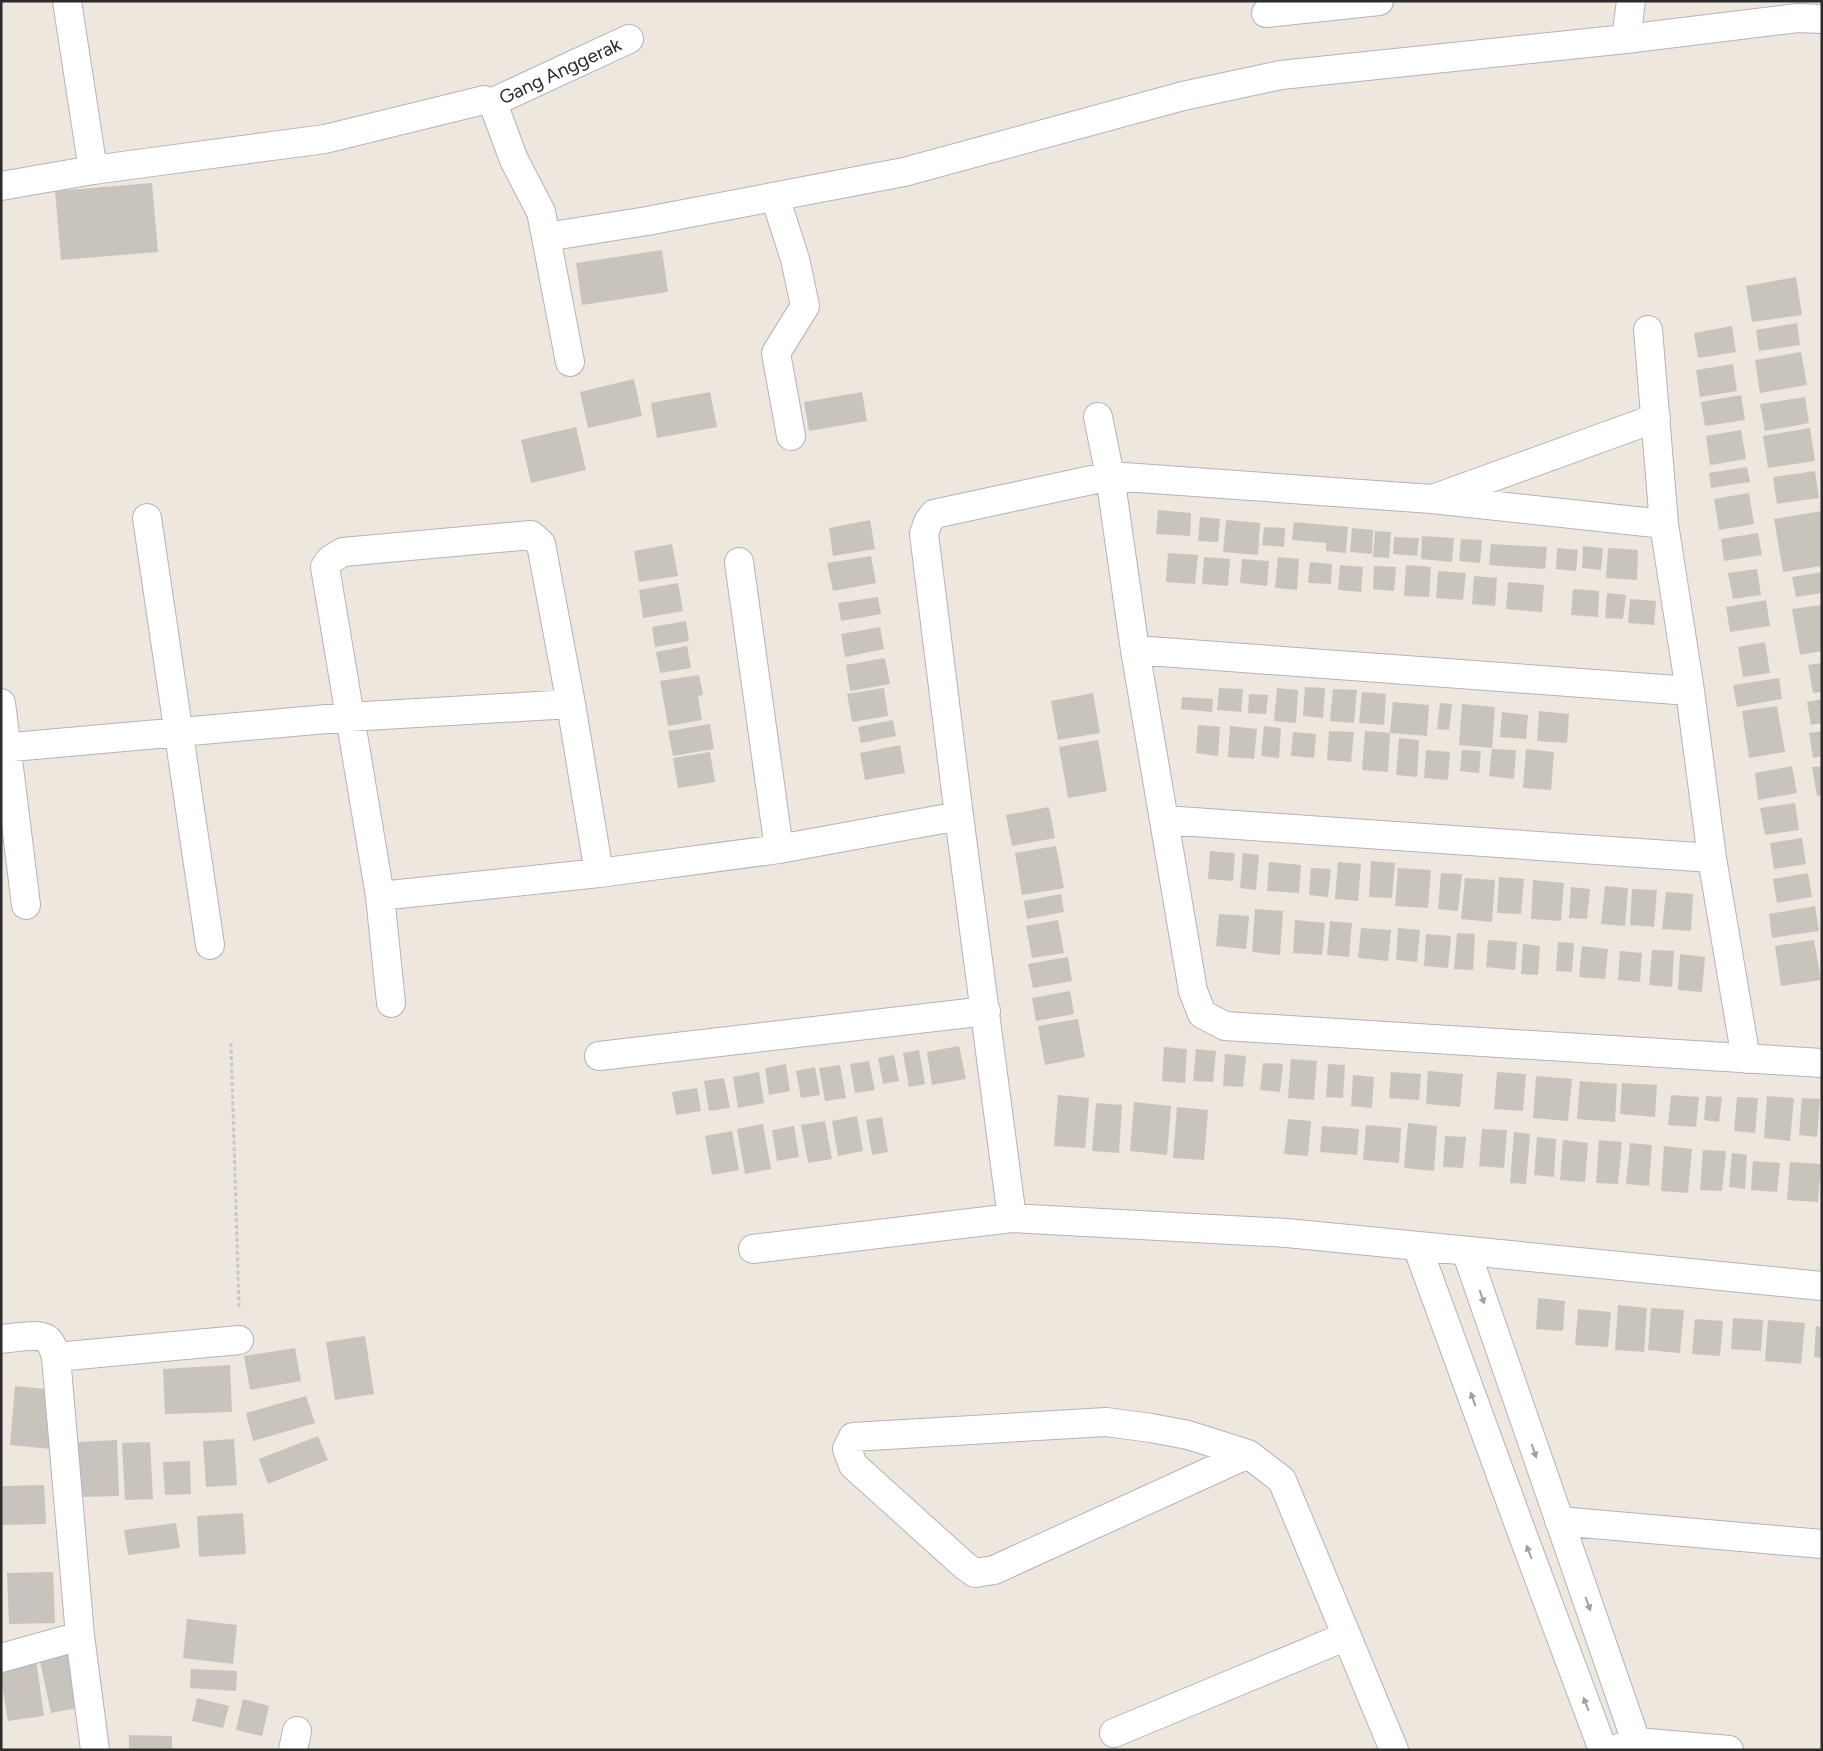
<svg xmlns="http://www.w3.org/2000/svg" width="1823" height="1751" font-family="Figtree,sans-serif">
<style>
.building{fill:#c8c4bd}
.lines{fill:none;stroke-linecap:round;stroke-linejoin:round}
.street-casing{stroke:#b1b3bf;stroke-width:30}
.secondary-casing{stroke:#b1b3bf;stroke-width:30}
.path{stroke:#c8c8c8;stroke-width:3;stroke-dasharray:4 2.5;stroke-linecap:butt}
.street{stroke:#fff;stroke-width:28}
.secondary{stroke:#fff;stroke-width:28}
.oneway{fill:#a0a0a0}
.labels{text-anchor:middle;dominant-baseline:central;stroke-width:4;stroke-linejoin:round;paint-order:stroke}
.street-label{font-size:19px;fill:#2b2b2b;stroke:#fff}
</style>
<rect width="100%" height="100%" fill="#ede7dd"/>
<!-- building -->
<path class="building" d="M 152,183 L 158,252 L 61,260 L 55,191 Z
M 662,250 L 668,292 L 582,305 L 576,263 Z
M 1796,277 L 1802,315 L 1752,322 L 1746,286 Z
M 1797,323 L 1800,345 L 1759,351 L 1756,330 Z
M 1732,326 L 1736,352 L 1698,358 L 1694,333 Z
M 1801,352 L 1807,385 L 1760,393 L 1755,360 Z
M 1733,364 L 1737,391 L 1700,397 L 1696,370 Z
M 634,379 L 642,416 L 588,428 L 580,392 Z
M 710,392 L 717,427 L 657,438 L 651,403 Z
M 862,392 L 867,421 L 809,431 L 804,402 Z
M 1741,395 L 1745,420 L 1705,426 L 1701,402 Z
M 1805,397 L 1809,423 L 1765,431 L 1760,404 Z
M 576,427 L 586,470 L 531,483 L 521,440 Z
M 1810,428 L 1815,461 L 1768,468 L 1763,436 Z
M 1741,430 L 1746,459 L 1710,465 L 1706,436 Z
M 1747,467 L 1750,482 L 1711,488 L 1709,473 Z
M 1815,471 L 1819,498 L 1777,504 L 1773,477 Z
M 1749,493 L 1754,524 L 1719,530 L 1714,499 Z
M 1158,510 L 1191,513 L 1190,536 L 1156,534 Z
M 1822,511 L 1822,566 L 1783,572 L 1774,519 Z
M 1200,517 L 1220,519 L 1218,542 L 1198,541 Z
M 870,520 L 875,549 L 833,556 L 829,528 Z
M 1226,520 L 1260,523 L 1258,555 L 1223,552 Z
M 1294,522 L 1348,527 L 1346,553 L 1326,551 L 1326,543 L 1292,540 Z
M 1264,527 L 1285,528 L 1284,547 L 1262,545 Z
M 1352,528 L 1373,530 L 1372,554 L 1350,552 Z
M 1375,531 L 1391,532 L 1389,558 L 1373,557 Z
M 1758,533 L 1762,555 L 1724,561 L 1721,539 Z
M 1422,536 L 1454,538 L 1452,562 L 1421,559 Z
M 1394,537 L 1419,538 L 1417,556 L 1393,554 Z
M 1461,539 L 1482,540 L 1480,563 L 1459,561 Z
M 672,544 L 678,576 L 639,582 L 634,551 Z
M 1491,544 L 1547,547 L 1545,569 L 1489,565 Z
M 1583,546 L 1603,548 L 1601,570 L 1582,568 Z
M 1557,548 L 1578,550 L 1576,571 L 1556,569 Z
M 1608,548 L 1638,550 L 1637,580 L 1606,578 Z
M 1168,553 L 1198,555 L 1195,584 L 1166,582 Z
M 871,556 L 876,583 L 833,591 L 827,563 Z
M 1204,557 L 1230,559 L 1228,586 L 1202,584 Z
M 1278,557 L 1299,559 L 1297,590 L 1275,588 Z
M 1242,559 L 1269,561 L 1267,586 L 1240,583 Z
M 1310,562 L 1332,564 L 1331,584 L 1308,583 Z
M 1340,565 L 1363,567 L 1361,592 L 1338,590 Z
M 1406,565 L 1431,567 L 1429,597 L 1404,596 Z
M 1374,566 L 1396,567 L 1394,591 L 1373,589 Z
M 1757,569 L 1761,595 L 1733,599 L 1728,573 Z
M 1438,571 L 1466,573 L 1463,600 L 1436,598 Z
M 1822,572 L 1822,593 L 1796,597 L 1792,577 Z
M 1474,576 L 1497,578 L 1495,606 L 1472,604 Z
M 1508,582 L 1544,585 L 1542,612 L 1506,609 Z
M 678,583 L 683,611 L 643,618 L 639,590 Z
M 1573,589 L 1599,591 L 1598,617 L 1571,615 Z
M 1607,593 L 1626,595 L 1623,619 L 1605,618 Z
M 878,597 L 881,614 L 841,621 L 838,603 Z
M 1630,599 L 1656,601 L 1654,625 L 1628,623 Z
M 1766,600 L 1770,626 L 1730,632 L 1726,607 Z
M 1822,605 L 1822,651 L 1800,655 L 1792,609 Z
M 686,621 L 689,641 L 655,647 L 652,627 Z
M 880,627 L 884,649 L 845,657 L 841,634 Z
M 1765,642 L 1770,673 L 1743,677 L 1738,647 Z
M 687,646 L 691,668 L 660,673 L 656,652 Z
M 885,658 L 890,684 L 850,691 L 846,665 Z
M 1822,663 L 1822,692 L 1813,693 L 1808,665 Z
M 699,675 L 703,695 L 698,696 L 702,720 L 668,726 L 660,681 Z
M 1779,678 L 1782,699 L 1737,707 L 1733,685 Z
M 1305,687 L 1325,688 L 1323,718 L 1303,716 Z
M 884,688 L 888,716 L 852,722 L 847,694 Z
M 1219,688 L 1243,689 L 1241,712 L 1217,710 Z
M 1277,688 L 1298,690 L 1296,723 L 1274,721 Z
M 1333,689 L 1357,690 L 1354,723 L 1330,721 Z
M 1362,692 L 1386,694 L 1384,725 L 1359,723 Z
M 1093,693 L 1100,733 L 1058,740 L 1051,701 Z
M 1249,694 L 1268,695 L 1266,714 L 1248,713 Z
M 1182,697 L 1213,699 L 1212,712 L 1181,709 Z
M 1822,699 L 1822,723 L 1811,725 L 1807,702 Z
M 1393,702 L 1429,705 L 1427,736 L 1390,733 Z
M 1440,703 L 1452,704 L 1449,730 L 1437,729 Z
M 1462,704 L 1495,707 L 1492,748 L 1459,745 Z
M 1777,706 L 1785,752 L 1749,758 L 1742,711 Z
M 1539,711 L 1569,714 L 1567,743 L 1537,741 Z
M 1502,712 L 1528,715 L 1526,739 L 1500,737 Z
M 893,720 L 896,736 L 861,743 L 858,727 Z
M 710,724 L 714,749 L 673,756 L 668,731 Z
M 1198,725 L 1220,727 L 1218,756 L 1196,753 Z
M 1230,726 L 1257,729 L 1254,759 L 1228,757 Z
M 1264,726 L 1281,728 L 1279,758 L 1261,756 Z
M 1329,731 L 1354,732 L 1351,762 L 1327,760 Z
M 1365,731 L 1390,733 L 1388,772 L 1362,770 Z
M 1822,731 L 1822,756 L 1813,758 L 1809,733 Z
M 1293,732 L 1316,734 L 1314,758 L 1291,756 Z
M 1399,738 L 1419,740 L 1417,777 L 1396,775 Z
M 1098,740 L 1107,791 L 1068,798 L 1059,747 Z
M 900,745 L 905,773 L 865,780 L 860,753 Z
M 1492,749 L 1516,750 L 1514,779 L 1489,776 Z
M 1526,749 L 1554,752 L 1551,790 L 1523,788 Z
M 1426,750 L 1450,752 L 1448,780 L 1424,778 Z
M 1462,750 L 1481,751 L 1479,773 L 1460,771 Z
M 710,752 L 715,782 L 678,788 L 673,758 Z
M 1792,766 L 1797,793 L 1758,800 L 1755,773 Z
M 1822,766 L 1822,795 L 1817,796 L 1812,767 Z
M 1795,803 L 1799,830 L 1765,835 L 1760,808 Z
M 1049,807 L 1055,838 L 1012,846 L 1006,815 Z
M 1802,838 L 1806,864 L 1774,869 L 1770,843 Z
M 1056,846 L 1064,888 L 1022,895 L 1015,853 Z
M 1210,851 L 1235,853 L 1233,881 L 1208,879 Z
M 1243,853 L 1259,855 L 1256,890 L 1240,888 Z
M 1371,861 L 1395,863 L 1392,898 L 1369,897 Z
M 1269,862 L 1301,865 L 1299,893 L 1267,891 Z
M 1338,862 L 1361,864 L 1358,901 L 1335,899 Z
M 1311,868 L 1331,869 L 1328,897 L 1309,895 Z
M 1398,868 L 1431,870 L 1428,908 L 1395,906 Z
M 1441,873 L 1462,874 L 1458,911 L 1438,909 Z
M 1808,873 L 1812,897 L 1777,903 L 1773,879 Z
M 1499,877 L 1524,879 L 1521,914 L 1497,913 Z
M 1465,878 L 1495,880 L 1492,922 L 1461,919 Z
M 1533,880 L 1564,883 L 1561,921 L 1531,919 Z
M 1605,886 L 1628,888 L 1625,926 L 1601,924 Z
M 1571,887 L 1590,889 L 1587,919 L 1569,918 Z
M 1632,889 L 1657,890 L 1654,927 L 1630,925 Z
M 1666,892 L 1693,894 L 1691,931 L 1662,929 Z
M 1061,894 L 1064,912 L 1027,919 L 1024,901 Z
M 1815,906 L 1819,931 L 1772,938 L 1769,914 Z
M 1255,909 L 1283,911 L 1280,955 L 1252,952 Z
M 1219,914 L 1249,916 L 1246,949 L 1216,946 Z
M 1058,920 L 1064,953 L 1032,958 L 1026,926 Z
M 1295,920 L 1325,923 L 1322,955 L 1293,953 Z
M 1330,921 L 1352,923 L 1349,957 L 1327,955 Z
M 1361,928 L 1391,930 L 1388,961 L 1358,958 Z
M 1398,928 L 1420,930 L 1417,962 L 1396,960 Z
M 1457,933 L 1475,934 L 1473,970 L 1454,969 Z
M 1426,934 L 1451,936 L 1448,968 L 1424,966 Z
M 1488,940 L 1517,942 L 1515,970 L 1486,967 Z
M 1814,940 L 1821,980 L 1781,986 L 1775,946 Z
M 1558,942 L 1574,943 L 1572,972 L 1556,971 Z
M 1523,944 L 1540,946 L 1538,975 L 1521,974 Z
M 1582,946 L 1608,949 L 1605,979 L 1579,977 Z
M 1652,950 L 1674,951 L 1672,987 L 1649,985 Z
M 1620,951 L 1642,953 L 1640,982 L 1618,980 Z
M 1680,954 L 1705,957 L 1702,992 L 1678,990 Z
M 1068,957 L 1072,981 L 1033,988 L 1028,964 Z
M 1070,991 L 1074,1014 L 1036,1021 L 1032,998 Z
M 1078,1019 L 1085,1057 L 1045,1065 L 1038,1026 Z
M 959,1046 L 966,1079 L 932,1085 L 927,1052 Z
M 1164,1047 L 1187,1049 L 1185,1083 L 1162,1081 Z
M 1196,1049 L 1216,1051 L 1213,1082 L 1193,1081 Z
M 919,1050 L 925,1084 L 909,1087 L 903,1053 Z
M 1225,1054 L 1246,1056 L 1243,1087 L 1223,1086 Z
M 894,1055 L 899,1081 L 883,1084 L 878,1058 Z
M 1291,1059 L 1317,1061 L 1314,1100 L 1288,1098 Z
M 869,1061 L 875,1090 L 855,1093 L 850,1064 Z
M 1263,1063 L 1283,1064 L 1280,1092 L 1260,1090 Z
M 786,1064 L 790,1091 L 769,1095 L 765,1068 Z
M 1328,1064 L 1345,1065 L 1343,1098 L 1326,1097 Z
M 840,1065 L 846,1098 L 825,1101 L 819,1068 Z
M 815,1067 L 820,1095 L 801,1098 L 796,1071 Z
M 1428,1071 L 1463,1074 L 1460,1107 L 1426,1104 Z
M 759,1072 L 764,1103 L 738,1108 L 733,1077 Z
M 1391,1072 L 1421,1074 L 1419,1100 L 1389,1098 Z
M 1497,1072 L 1526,1074 L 1523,1111 L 1494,1109 Z
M 1353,1075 L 1374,1077 L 1372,1108 L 1351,1106 Z
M 1536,1076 L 1572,1079 L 1568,1121 L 1533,1118 Z
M 724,1078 L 730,1108 L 709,1111 L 704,1081 Z
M 1580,1081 L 1617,1084 L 1615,1122 L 1577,1119 Z
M 1622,1083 L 1657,1085 L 1655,1117 L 1620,1114 Z
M 697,1088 L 701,1111 L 676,1115 L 672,1092 Z
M 1058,1095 L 1089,1098 L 1085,1148 L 1054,1146 Z
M 1671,1095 L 1699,1097 L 1696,1127 L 1668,1125 Z
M 1706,1096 L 1722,1097 L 1719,1122 L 1704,1120 Z
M 1767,1096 L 1794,1098 L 1790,1141 L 1764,1138 Z
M 1737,1097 L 1758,1098 L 1755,1133 L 1734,1131 Z
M 1802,1098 L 1820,1099 L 1817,1137 L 1799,1135 Z
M 1134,1102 L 1171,1106 L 1167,1155 L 1130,1151 Z
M 1096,1103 L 1122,1105 L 1119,1153 L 1092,1151 Z
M 1177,1107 L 1208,1110 L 1204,1160 L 1173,1158 Z
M 857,1116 L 863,1151 L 838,1156 L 832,1121 Z
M 882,1117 L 888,1152 L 872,1155 L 866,1120 Z
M 1288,1119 L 1311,1121 L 1308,1156 L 1284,1154 Z
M 825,1121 L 832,1159 L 808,1163 L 801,1125 Z
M 1408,1123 L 1437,1126 L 1434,1171 L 1404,1168 Z
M 763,1124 L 771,1169 L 745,1174 L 737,1129 Z
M 1366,1125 L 1401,1128 L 1399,1163 L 1363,1160 Z
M 794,1126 L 799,1157 L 777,1161 L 772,1130 Z
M 1322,1126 L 1359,1129 L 1357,1155 L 1320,1152 Z
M 1482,1129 L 1507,1130 L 1504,1168 L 1479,1166 Z
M 732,1131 L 739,1170 L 712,1175 L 705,1136 Z
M 1514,1132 L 1530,1134 L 1526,1184 L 1510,1183 Z
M 1445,1136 L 1466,1137 L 1463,1168 L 1443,1167 Z
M 1537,1137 L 1556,1139 L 1554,1177 L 1534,1175 Z
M 1563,1140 L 1588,1143 L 1585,1182 L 1560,1180 Z
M 1599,1140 L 1622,1142 L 1618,1184 L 1596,1183 Z
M 1630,1143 L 1652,1145 L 1649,1186 L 1626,1184 Z
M 1664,1146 L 1692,1149 L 1688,1193 L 1661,1191 Z
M 1703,1150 L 1726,1151 L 1722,1191 L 1700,1190 Z
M 1732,1153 L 1747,1155 L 1745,1189 L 1729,1187 Z
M 1753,1161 L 1780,1163 L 1777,1192 L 1751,1190 Z
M 1790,1162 L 1821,1164 L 1818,1202 L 1787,1200 Z
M 1538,1298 L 1565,1301 L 1563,1331 L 1536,1329 Z
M 1618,1305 L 1647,1308 L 1644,1352 L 1615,1350 Z
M 1651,1308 L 1684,1310 L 1680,1353 L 1648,1350 Z
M 1578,1309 L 1611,1312 L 1608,1347 L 1575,1345 Z
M 1733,1318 L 1763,1320 L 1761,1351 L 1731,1349 Z
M 1695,1319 L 1723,1321 L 1720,1356 L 1692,1354 Z
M 1768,1320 L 1805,1323 L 1801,1364 L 1765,1361 Z
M 1816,1326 L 1822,1327 L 1822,1358 L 1814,1357 Z
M 365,1336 L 374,1394 L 335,1400 L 326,1342 Z
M 295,1348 L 301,1381 L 250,1390 L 244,1356 Z
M 230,1365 L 232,1412 L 165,1414 L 163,1369 Z
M 15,1386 L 57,1390 L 52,1449 L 10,1445 Z
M 306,1396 L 315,1423 L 253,1441 L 246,1413 Z
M 318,1436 L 328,1460 L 268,1484 L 259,1459 Z
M 234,1439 L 237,1485 L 206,1487 L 203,1441 Z
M 117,1440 L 119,1496 L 80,1497 L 77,1442 Z
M 150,1442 L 153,1499 L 125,1500 L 122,1443 Z
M 190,1461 L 191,1494 L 165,1495 L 163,1462 Z
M 44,1485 L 46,1524 L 1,1525 L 1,1486 Z
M 243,1513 L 246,1554 L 199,1557 L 197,1516 Z
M 176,1523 L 180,1548 L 128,1555 L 124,1530 Z
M 53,1572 L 55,1623 L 9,1624 L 7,1573 Z
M 187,1619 L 237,1625 L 233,1664 L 183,1658 Z
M 74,1644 L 87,1706 L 51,1713 L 38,1652 Z
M 36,1659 L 44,1716 L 8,1721 L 1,1678 L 1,1664 Z
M 191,1669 L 237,1671 L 236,1691 L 190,1688 Z
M 197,1698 L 229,1706 L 223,1728 L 192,1721 Z
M 243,1699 L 269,1706 L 262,1736 L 236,1730 Z
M 129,1735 L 172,1736 L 172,1750 L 129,1750 Z"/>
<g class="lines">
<!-- street casing -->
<g class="street-casing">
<path id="street" d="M 67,1 L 93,170
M 1266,13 L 1379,1
M 1626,39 L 1631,1
M 491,103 L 629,39
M 775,197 L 795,259 L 805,306 L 776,353 L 791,436
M 546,237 L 570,362
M 1648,330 L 1664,524 L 1690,691 L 1712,858 L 1746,1059
M 1098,417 L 1110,476 L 1135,650 L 1193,991 L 1202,1014 L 1225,1026 L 1822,1063
M 1438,497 L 1656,418
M 147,518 L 210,945
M 739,562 L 779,849
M 1135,650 L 1690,691
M 1,703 L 26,905
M 1,748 L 349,717 L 571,704
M 1165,820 L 1712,858
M 380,896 L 599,873 L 779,849 L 959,816
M 391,1003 L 380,896 L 325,567 L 330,560 L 343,552 L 531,535 L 541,544 L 571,704 L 599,873
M 599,1056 L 986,1011
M 1012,1218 L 959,816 L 924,534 L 928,522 L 934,514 L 1110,476 L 1432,499 L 1664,524
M 1417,1246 L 1522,1533 L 1603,1750
M 753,1249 L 1012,1218 L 1287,1233 L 1822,1286
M 1466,1251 L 1639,1750
M 1,1339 C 12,1338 39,1333 47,1339 C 52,1343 54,1351 56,1357
M 1248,1454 L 994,1570 L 975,1573 L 965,1566 L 853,1465 L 847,1449 L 853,1437 L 1106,1422 L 1151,1428 L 1188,1435 L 1248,1454 L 1282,1480 L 1394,1750
M 1559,1521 L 1822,1544
M 80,1636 L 95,1750
M 1,1658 L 80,1636 L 56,1357 L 239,1340
M 1114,1733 L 1347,1636
M 1621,1747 L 1637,1742 L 1729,1750
M 293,1750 L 297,1731"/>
</g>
<!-- secondary casing -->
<g class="secondary-casing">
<path id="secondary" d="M 1,186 L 93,170 L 325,139 L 484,100 L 491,103 L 494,106 L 514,160 L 541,212 L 546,237 L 647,221 L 904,172 L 1183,96 L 1281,75 L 1626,39 L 1798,18 L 1822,19"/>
</g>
<!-- path -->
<path class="path" d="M 231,1043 L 239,1307"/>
<!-- street -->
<use href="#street" class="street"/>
<!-- secondary -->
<use href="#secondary" class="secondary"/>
</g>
<!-- one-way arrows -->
<defs><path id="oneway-solid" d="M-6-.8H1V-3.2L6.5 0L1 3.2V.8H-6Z" transform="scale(1.25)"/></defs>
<g class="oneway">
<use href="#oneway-solid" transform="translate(1482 1297) rotate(71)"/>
<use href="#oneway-solid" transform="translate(1473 1399) rotate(-110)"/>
<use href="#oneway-solid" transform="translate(1534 1451) rotate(71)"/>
<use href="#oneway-solid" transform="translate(1529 1552) rotate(-111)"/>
<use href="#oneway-solid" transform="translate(1588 1604) rotate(70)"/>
<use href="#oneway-solid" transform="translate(1586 1704) rotate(-111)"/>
</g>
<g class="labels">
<!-- street labels -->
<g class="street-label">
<text transform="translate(560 71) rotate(-25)">Gang Anggerak</text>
</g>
</g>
<!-- border -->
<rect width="1823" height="1751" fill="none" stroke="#2b2b2b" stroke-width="5"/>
</svg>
